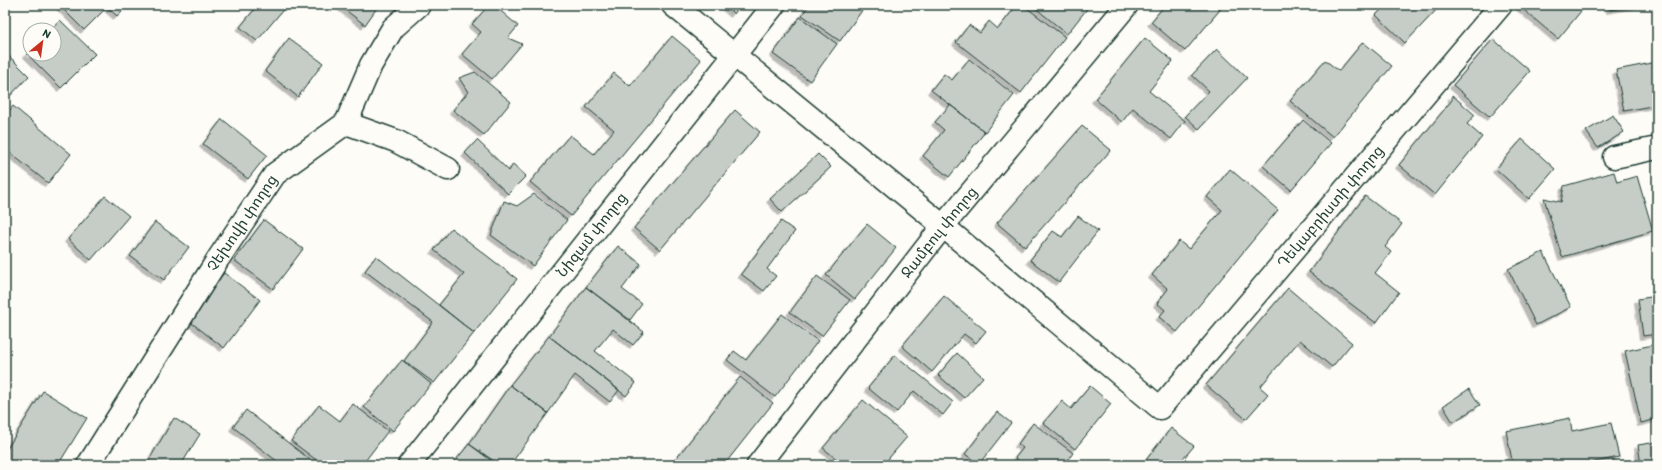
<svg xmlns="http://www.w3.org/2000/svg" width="1662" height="470" font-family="Itim,'Noto Sans Armenian',sans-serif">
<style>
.building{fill:#c6cdc7;stroke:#1f3d34;filter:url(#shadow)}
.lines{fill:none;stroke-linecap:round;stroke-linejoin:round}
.street-casing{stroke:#1f3d34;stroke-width:25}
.street{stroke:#fdfcf7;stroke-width:22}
.labels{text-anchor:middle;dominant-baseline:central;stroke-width:3;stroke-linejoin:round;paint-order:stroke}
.street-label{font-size:15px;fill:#1f3d34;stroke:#fdfcf7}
</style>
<defs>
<filter id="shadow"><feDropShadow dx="-3.5" dy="3.5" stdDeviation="0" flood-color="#0004"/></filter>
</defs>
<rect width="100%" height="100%" fill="#fdfcf7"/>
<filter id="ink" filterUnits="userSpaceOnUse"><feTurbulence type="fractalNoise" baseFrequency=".025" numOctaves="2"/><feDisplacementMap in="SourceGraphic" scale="8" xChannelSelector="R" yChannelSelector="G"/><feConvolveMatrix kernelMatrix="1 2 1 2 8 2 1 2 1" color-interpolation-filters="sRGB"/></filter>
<g filter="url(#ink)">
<!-- building -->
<path class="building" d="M 59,5 L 128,5 L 117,16 L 107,7 L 84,30 Z
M 258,5 L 287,5 L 257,41 L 240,27 Z
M 339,5 L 379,5 L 365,25 Z
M 489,5 L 494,5 L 518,26 L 508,38 L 522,44 L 492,79 L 462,54 L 481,32 L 472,24 Z
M 724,5 L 741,5 L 734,14 Z
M 809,5 L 866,5 L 840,41 L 802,15 Z
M 1017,5 L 1023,5 L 1065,37 L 1021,93 L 956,42 L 969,25 L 980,33 L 989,21 L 998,29 Z
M 1034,5 L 1090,5 L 1067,34 L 1033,6 Z
M 1165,5 L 1224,5 L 1185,51 L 1151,22 Z
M 1386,5 L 1437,5 L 1439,7 L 1405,43 L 1376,15 Z
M 1518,5 L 1586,5 L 1558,39 Z
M 1610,5 L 1638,5 L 1610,10 Z
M 800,17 L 837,44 L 810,81 L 773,54 Z
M 60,20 L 95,54 L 61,88 L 27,54 L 30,51 L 30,54 L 54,54 L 54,30 L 51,30 Z
M 672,36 L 701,60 L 571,216 L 530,182 L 570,135 L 594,154 L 614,130 L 586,107 L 614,73 L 630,86 Z
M 289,38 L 323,63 L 298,97 L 265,71 Z
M 1145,38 L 1173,61 L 1149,91 L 1185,121 L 1171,139 L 1133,108 L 1122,122 L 1095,99 Z
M 1493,39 L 1530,71 L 1490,117 L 1453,85 Z
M 1363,42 L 1392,66 L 1333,137 L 1290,101 L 1325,60 L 1339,71 Z
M 1217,49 L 1247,78 L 1199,129 L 1185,116 L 1209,91 L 1192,75 Z
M 5,52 L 29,76 L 7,99 L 5,97 Z
M 969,59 L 1014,95 L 985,132 L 931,90 L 944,74 L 952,80 Z
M 1657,62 L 1657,105 L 1624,111 L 1616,70 Z
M 475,72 L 511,102 L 484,135 L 453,110 L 468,92 L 459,78 Z
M 1452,95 L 1475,115 L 1467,124 L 1482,137 L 1435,195 L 1399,165 L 1452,100 Z
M 950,105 L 985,132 L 949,177 L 923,156 L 944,130 L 935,122 Z
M 13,106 L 71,154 L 48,183 L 5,149 L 5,116 Z
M 735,110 L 760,132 L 660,250 L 634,228 Z
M 1613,115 L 1624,132 L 1598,148 L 1586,131 Z
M 222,119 L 267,155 L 248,179 L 203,144 Z
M 1303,120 L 1331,143 L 1291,190 L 1263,166 Z
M 1082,126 L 1111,150 L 1025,247 L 997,223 Z
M 1522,139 L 1555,169 L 1529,199 L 1496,169 Z
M 477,140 L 509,171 L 513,164 L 526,176 L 508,194 L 465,153 Z
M 818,154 L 831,167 L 782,212 L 770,199 Z
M 1230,169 L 1278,210 L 1177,332 L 1159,317 L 1165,310 L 1157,303 L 1168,289 L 1152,275 L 1179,241 L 1189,249 L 1222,210 L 1207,197 Z
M 1614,172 L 1617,182 L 1637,176 L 1653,231 L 1562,257 L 1544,198 L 1561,202 L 1564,186 Z
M 534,194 L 567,220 L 533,266 L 491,235 L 504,201 L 517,206 Z
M 105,196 L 129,216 L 91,260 L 68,239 Z
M 1365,196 L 1402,224 L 1385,247 L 1391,252 L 1375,273 L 1399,292 L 1376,323 L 1309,272 Z
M 1078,216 L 1098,231 L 1059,282 L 1030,260 L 1053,231 L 1062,237 Z
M 264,220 L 303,249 L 273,289 L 234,260 Z
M 781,221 L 795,231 L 767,269 L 776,276 L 764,291 L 741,274 Z
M 155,222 L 189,247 L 164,280 L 130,256 Z
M 867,224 L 896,248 L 855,299 L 826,275 Z
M 451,228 L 517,279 L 474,333 L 439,305 L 464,274 L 434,250 Z
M 618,246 L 641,264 L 622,289 L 642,304 L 630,320 L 586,287 Z
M 1543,252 L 1571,307 L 1536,325 L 1508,269 Z
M 376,256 L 474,333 L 434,383 L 404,361 L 433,322 L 365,271 Z
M 224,273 L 260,300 L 224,348 L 188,320 Z
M 817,276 L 850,300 L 822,336 L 790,312 Z
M 586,287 L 644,332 L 633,345 L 613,329 L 595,351 L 636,383 L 626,396 L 549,336 Z
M 1288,288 L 1352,343 L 1332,367 L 1300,340 L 1260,387 L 1268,394 L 1246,419 L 1206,385 Z
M 944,296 L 986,331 L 976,343 L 964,334 L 932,372 L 902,346 Z
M 1657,296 L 1657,334 L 1643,336 L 1638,299 Z
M 782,314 L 818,341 L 775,397 L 727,360 L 734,351 L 746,360 Z
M 549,336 L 619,390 L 610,402 L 575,375 L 548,413 L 510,385 Z
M 1657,344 L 1657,419 L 1641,423 L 1625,351 Z
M 957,353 L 983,377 L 964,398 L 938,375 Z
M 895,355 L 953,402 L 943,415 L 914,391 L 897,412 L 868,388 Z
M 402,360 L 431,384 L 393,431 L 364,407 Z
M 740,377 L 773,403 L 724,465 L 671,465 Z
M 510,385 L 548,413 L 510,465 L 500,465 L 469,444 Z
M 1090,386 L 1111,404 L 1075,449 L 1043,423 L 1062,401 L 1071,409 Z
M 1469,389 L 1480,405 L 1453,422 L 1443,406 Z
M 43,391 L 87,418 L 58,465 L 5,465 L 5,452 Z
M 863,400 L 907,437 L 883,465 L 844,465 L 823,448 Z
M 353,404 L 388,431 L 362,465 L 323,465 L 291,441 L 319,405 L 340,421 Z
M 246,410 L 317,465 L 282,465 L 233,427 Z
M 997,412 L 1011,423 L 979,464 L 965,454 Z
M 174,418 L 200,434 L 181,465 L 146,465 Z
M 1570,418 L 1572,431 L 1611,423 L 1619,457 L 1580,465 L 1553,465 L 1549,462 L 1550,465 L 1513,465 L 1506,431 Z
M 1033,423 L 1073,453 L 1064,465 L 1024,465 L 1015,458 L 1023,448 L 1018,444 Z
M 1171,428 L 1194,446 L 1178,465 L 1142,465 Z
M 1657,442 L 1657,465 L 1641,465 L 1638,445 Z
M 469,444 L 497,465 L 452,465 Z"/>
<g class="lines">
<!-- street casing -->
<g class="street-casing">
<g id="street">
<path id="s1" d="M 673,5 L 943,226 L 1160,408 L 1501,5"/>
<path d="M 346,123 L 396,141 L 448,169"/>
<path d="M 1614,157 L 1657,148"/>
<path id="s2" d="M 88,465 L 218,259 L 275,174 L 346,123 L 371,65 L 393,28 L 419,5"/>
<path id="s3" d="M 409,465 L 774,5"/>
<path id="s4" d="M 758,465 L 943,226 L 1127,5"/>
</g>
</g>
<!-- street -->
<use href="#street" class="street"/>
</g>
</g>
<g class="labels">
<!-- street labels -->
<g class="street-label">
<text stroke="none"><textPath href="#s1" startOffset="896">Դեկաբրիստի փողոց</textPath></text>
<text stroke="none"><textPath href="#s2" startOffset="287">Չեխովի փողոց</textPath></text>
<text stroke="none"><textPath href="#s4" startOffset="295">Ջամբուլ փողոց</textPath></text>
<text stroke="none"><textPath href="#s3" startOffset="294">Նիզամ փողոց</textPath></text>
</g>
</g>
<!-- margin -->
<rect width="1662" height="470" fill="none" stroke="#fdfcf7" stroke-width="20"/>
<rect x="10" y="10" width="1642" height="450" fill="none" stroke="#1f3d34" stroke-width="1.5" filter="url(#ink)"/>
<!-- north arrow -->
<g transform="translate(42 42) rotate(29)"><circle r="19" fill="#fdfcf7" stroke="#a4b0a9"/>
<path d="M0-3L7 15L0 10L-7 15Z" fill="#c8321e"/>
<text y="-6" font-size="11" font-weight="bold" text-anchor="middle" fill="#1f3d34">N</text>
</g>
</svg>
